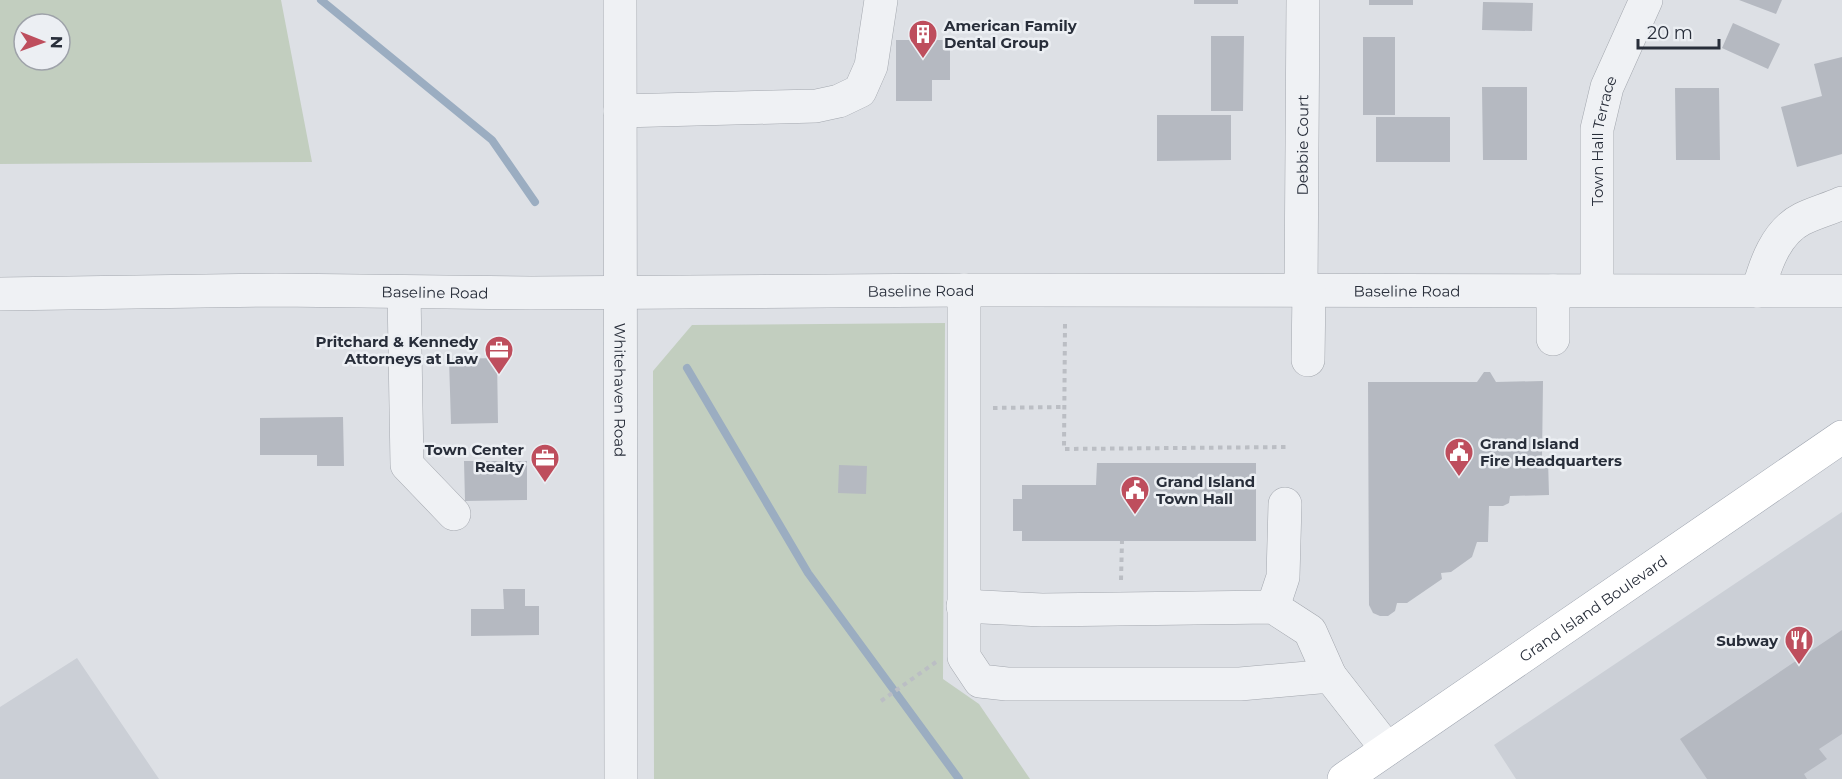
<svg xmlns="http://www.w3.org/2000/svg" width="1842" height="779" font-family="Montserrat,sans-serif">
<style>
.built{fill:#cbcfd6}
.green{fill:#c2cebf;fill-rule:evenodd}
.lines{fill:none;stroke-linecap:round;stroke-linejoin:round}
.stream{stroke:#9badc1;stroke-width:8}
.building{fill:#b5b9c1}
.minor-casing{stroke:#a3a7ae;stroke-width:34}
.major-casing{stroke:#9ea4af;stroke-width:34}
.path{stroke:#bbbec4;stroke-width:4;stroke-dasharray:4.5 4.5;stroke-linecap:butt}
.minor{stroke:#eff1f4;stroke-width:33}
.major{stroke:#fff;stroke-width:33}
.labels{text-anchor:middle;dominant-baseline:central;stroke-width:5;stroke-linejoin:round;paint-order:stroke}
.poi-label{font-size:15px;font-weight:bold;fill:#282e3a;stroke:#eceff3;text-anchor:start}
.street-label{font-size:15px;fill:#282e3a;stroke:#eceff3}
</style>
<rect width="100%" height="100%" fill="#dde0e5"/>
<!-- built -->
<path class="built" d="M 1842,512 L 1842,779 L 1516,779 L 1494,745 Z
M 77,658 L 159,779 L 0,779 L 0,707 Z"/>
<!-- green -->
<path class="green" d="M 0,0 L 281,0 L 312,162 L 0,164 ZM 24,24 L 60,24 L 60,60 L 24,60 Z
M 945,323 L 943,679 L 979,704 L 1030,779 L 654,779 L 653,371 L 692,325 Z"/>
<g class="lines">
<!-- stream -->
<path class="stream" d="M 321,0 L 492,140 L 535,202
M 687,368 L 808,573 L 959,779"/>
</g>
<!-- building -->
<path class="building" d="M 1194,0 L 1238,0 L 1238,4 L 1194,4 Z
M 1369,0 L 1413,0 L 1413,5 L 1369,5 Z
M 1739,0 L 1782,0 L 1776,14 Z
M 1483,2 L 1533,3 L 1532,31 L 1482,30 Z
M 1733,23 L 1780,44 L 1768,69 L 1722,48 Z
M 1211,36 L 1244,36 L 1243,111 L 1211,111 Z
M 1363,37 L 1395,37 L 1395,115 L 1363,115 Z
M 896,40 L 950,40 L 950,80 L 932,80 L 932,101 L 896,101 Z
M 1842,57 L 1842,154 L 1797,167 L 1781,107 L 1822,96 L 1814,64 Z
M 1482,87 L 1527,87 L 1527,160 L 1483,160 Z
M 1675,88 L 1719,88 L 1720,160 L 1676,160 Z
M 1157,115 L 1231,115 L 1231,160 L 1157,161 Z
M 1376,117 L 1450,117 L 1450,162 L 1376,162 Z
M 497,358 L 498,423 L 451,424 L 449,359 Z
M 1484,372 L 1490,372 L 1496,382 L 1543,381 L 1542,459 L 1548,459 L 1549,495 L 1510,496 L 1509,503 L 1503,506 L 1489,506 L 1488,542 L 1477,542 L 1472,557 L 1451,572 L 1441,573 L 1442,579 L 1407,603 L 1397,603 L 1395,611 L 1388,616 L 1380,616 L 1373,613 L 1369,605 L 1368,382 L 1477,382 Z
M 343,417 L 344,466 L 317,466 L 317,455 L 260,455 L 260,418 Z
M 464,461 L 527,461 L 527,500 L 465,501 Z
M 1097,463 L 1256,463 L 1256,541 L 1022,541 L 1022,531 L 1013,531 L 1013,499 L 1022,499 L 1022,485 L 1096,485 Z
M 839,465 L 867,466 L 866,494 L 838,493 Z
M 503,589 L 525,589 L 525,606 L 539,606 L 539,635 L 471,636 L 471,609 L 504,609 Z
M 1842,630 L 1842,734 L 1819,749 L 1827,759 L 1804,774 L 1807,779 L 1707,779 L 1680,739 Z"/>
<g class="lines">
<!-- minor casing -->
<g class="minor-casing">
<g id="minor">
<path id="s1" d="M 620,0 L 621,779"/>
<path d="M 620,111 L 816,106 L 839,101 L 860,91 L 871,66 L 881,0"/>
<path d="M 964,290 L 964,657 L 980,681 L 1007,684 L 1240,684 L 1330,676 L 1387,749"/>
<path id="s2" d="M 1597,290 L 1597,129 L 1607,87 L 1646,0"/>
<path id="s3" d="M 1301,291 L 1303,0"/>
<path d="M 1553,291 L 1553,339"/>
<path d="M 1758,291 C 1765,265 1776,232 1802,219 C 1814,213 1829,209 1842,203"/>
<path d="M 404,292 L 407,465 L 454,514"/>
<path id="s4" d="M 0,294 L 276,290 L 531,293 L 964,290 L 1842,291"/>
<path d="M 1308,360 L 1309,290"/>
<path d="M 963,606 L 1042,610 L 1273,607 L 1310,631 L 1330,676"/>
<path d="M 1273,607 L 1283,577 L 1285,504"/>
</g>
</g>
<!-- major casing -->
<g class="major-casing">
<g id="major">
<path id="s5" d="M 1344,779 L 1842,437"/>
</g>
</g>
<!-- path -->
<path class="path" d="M 1065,324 L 1064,449 L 1287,447
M 993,408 L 1064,407
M 1121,580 L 1122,541
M 881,701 L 936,662"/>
<!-- minor -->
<use href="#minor" class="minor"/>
<!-- major -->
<use href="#major" class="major"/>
</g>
<!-- icons -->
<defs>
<g id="building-pin" transform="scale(1.5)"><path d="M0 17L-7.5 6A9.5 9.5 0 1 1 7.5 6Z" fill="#be4e5d" stroke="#eceff3"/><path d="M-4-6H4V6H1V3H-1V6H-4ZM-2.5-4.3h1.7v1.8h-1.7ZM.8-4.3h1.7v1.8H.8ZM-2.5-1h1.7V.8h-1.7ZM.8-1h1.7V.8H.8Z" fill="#fff"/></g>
<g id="office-pin" transform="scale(1.5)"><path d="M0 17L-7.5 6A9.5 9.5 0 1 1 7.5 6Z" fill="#be4e5d" stroke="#eceff3"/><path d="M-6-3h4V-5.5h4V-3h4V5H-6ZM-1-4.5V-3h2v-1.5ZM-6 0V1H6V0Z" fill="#fff"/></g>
<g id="civic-pin" transform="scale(1.5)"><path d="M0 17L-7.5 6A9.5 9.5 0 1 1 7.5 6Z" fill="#be4e5d" stroke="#eceff3"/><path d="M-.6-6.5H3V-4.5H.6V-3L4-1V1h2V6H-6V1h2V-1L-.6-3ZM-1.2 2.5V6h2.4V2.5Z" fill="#fff"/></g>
<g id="restaurant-pin" transform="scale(1.5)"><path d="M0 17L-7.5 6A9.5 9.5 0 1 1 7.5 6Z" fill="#be4e5d" stroke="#eceff3"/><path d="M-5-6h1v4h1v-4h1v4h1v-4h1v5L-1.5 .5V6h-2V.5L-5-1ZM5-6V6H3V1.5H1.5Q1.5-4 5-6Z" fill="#fff"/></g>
</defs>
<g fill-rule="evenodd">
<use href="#building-pin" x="923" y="34"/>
<use href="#office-pin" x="499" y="350"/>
<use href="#civic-pin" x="1459" y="452"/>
<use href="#office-pin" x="545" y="458"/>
<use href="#civic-pin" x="1135" y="490"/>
<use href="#restaurant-pin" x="1799" y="640"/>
</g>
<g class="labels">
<!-- poi labels -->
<g class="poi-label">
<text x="944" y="25">American Family<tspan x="944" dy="17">Dental Group</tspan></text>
<text x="478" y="341" text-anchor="end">Pritchard &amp; Kennedy<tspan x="478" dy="17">Attorneys at Law</tspan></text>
<text x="1480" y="443">Grand Island<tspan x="1480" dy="17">Fire Headquarters</tspan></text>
<text x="524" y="449" text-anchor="end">Town Center<tspan x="524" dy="17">Realty</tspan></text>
<text x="1156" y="481">Grand Island<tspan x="1156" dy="17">Town Hall</tspan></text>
<text x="1778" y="640" text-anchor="end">Subway</text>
</g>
<!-- street labels -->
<g class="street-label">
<text stroke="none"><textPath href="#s2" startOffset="150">Town Hall Terrace</textPath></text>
<text stroke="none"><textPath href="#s3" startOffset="146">Debbie Court</textPath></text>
<text stroke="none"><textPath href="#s4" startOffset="921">Baseline Road</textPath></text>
<text stroke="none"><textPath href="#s4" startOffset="1407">Baseline Road</textPath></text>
<text stroke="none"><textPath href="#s4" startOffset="435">Baseline Road</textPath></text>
<text stroke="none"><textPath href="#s1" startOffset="390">Whitehaven Road</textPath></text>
<text stroke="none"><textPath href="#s5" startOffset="302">Grand Island Boulevard</textPath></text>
</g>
</g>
<!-- north arrow -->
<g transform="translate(42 42) rotate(91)"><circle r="28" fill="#eceff3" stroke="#9ea2a9" stroke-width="1.5"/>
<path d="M0-4.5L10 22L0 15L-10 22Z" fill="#be4e5d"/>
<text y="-9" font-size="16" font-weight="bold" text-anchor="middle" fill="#282e3a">N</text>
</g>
<!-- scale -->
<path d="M1638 39v9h81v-9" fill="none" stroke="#282e3a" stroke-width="3"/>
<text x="1647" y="39" font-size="18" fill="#282e3a" stroke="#eceff3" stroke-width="4.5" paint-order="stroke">20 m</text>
</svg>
